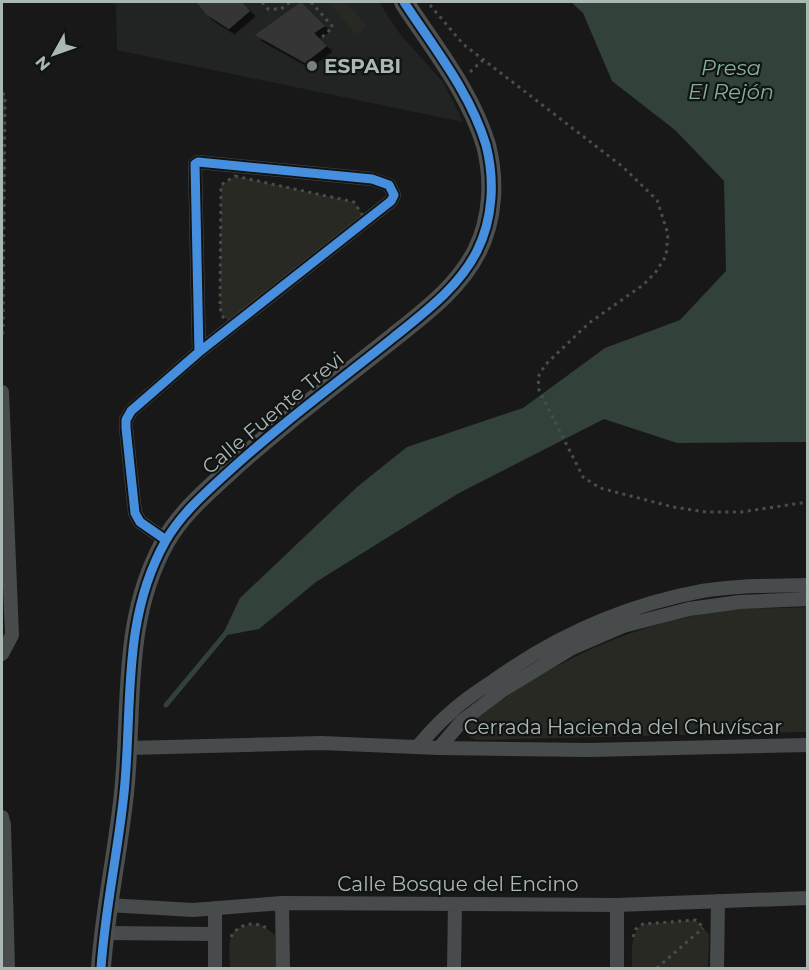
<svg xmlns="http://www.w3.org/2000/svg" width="809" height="970" font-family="Montserrat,sans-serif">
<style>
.built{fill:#222424}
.green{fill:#272922}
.water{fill:#32413a}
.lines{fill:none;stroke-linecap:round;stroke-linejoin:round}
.stream{stroke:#32413a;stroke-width:5}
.building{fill:#343635;filter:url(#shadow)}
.path{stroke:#494d4c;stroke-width:3;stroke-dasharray:3 4.5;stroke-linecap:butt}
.street{stroke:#484b4b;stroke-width:14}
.secondary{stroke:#4c4f4f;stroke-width:20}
.cycleway-casing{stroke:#121414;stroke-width:13}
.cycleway{stroke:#468fdf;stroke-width:9}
.poi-dot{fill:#77807d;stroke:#121414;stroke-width:2}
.labels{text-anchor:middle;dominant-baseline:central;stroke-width:4.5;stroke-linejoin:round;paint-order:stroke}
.poi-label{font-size:20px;font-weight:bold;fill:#aab8b4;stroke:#121414;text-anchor:start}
.street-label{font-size:20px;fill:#aab8b4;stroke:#121414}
.water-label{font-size:21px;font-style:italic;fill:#83b19b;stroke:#121414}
</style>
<defs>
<filter id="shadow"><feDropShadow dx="5.5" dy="5.5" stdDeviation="0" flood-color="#0009"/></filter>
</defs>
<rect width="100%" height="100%" fill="#181818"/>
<!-- built -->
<path class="built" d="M 111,2 L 379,2 L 399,33 L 443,82 L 463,122 L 117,50 L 116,5 Z"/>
<!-- green -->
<path class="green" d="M 328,2 L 346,2 L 367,26 L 357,35 Z
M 2,93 L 5,95 L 3,332 L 2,334 Z
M 235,176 L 354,202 L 363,216 L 230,321 L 223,317 L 220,308 L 221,185 Z
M 807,607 L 807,732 L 477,740 C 470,737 464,736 465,728 C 533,671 627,624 716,612 C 746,607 777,609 807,607 Z
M 696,920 L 709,934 L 708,968 L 632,968 C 632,952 629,935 643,924 Z
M 260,924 L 275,935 L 277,968 L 230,968 C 229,938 225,926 260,924 Z"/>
<!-- water -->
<path class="water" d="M 571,2 L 807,2 L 807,442 L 677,443 L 604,419 L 459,493 L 316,582 L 259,629 L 222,636 L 240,598 L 357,487 L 407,447 L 523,408 L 605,348 L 680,320 L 726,271 L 724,181 L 675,130 L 612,81 L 583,13 Z"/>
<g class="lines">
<!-- stream -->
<path class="stream" d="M 166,705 L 226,633"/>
</g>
<!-- building -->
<path class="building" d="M 196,2 L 242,2 L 250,11 L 229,29 L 207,15 Z
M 301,2 L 325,26 L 314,33 L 327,46 L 305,63 L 255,35 Z"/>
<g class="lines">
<!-- path -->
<path class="path" d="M 262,2 L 268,9 L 281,9 L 290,2
M 311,2 L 333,27 L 320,39
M 430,5 L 463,44 L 623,167 L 657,200 L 668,234 L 666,256 L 655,273 L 643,285 L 589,323 L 545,365 L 538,377 L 539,390 L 583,477 L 600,488 L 673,507 L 706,512 L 741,512 L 808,502
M 470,72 L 484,59
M 2,93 L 5,95 L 3,332 L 2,334
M 235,176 L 354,202 L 363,216 L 357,225 L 230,321 L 223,317 L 220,308 L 221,185 Z
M 231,937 C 239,923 255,920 268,929
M 633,937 L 636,929 L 643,924 L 696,920 L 703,927
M 657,968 L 703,928"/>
<!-- street -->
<path class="street" d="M 2,392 L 12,635 L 2,654
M 166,540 L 140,522 L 135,513 L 126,428 L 126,420 L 131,411 L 199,352 L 391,201 L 394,195 L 389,185 L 372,179 L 198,162 L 195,164 L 199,352
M 417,747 C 427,736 437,724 449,714 C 462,701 478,691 493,681 C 556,636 626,605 702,591 C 737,585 772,586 808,585
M 129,748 L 321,743 L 439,748 L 589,750 L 808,745
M 439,748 L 462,721 L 503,690 L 572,648 L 623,626 L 689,609 L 740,602 L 808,599
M 2,817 L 4,825 L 8,968
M 282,903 L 283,968
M 108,905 L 193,910 L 282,903 L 617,905 L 808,898
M 104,933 L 215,934
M 215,968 L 215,908
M 454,968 L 455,904
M 617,968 L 617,905
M 717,968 L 718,901"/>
<!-- secondary -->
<path class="secondary" d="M 101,968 C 105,909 118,852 124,793 C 133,707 121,621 165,542 C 180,515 204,494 226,474 C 279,425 338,382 394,337 C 425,312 459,287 477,251 C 493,219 495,180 486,145 C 470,92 434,48 404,2"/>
<!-- cycleway casing -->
<g class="cycleway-casing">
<path id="cycleway" d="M 166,540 L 140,522 L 135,513 L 126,428 L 126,420 L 131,411 L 199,352 L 391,201 L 394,195 L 389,185 L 372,179 L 198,162 L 195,164 L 199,352
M 101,968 C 105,909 118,852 124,793 C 133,707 121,621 165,542 C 180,515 204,494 226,474 C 279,425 338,382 394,337 C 425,312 459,287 477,251 C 493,219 495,180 486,145 C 470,92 434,48 404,2"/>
</g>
<!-- cycleway -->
<use href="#cycleway" class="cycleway"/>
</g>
<!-- markers -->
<circle class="poi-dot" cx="312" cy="66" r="6"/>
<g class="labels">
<!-- poi labels -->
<g class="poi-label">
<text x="324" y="66">ESPABI</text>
</g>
<!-- street labels -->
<g class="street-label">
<text transform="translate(273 413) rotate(-40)">Calle Fuente Trevi</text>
<text x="623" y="727">Cerrada Hacienda del Chuvíscar</text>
<text x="458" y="884">Calle Bosque del Encino</text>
</g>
<!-- water labels -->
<g class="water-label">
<text x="731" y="67">Presa<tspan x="731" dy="24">El Rejón</tspan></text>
</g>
</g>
<!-- border -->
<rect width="809" height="970" fill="none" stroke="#aab8b4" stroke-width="6"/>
<!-- north arrow -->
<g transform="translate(54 54) rotate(230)" stroke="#121414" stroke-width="4.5" paint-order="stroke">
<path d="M0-4.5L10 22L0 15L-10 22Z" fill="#aab8b4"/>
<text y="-9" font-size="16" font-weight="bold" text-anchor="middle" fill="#aab8b4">N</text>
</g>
</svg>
